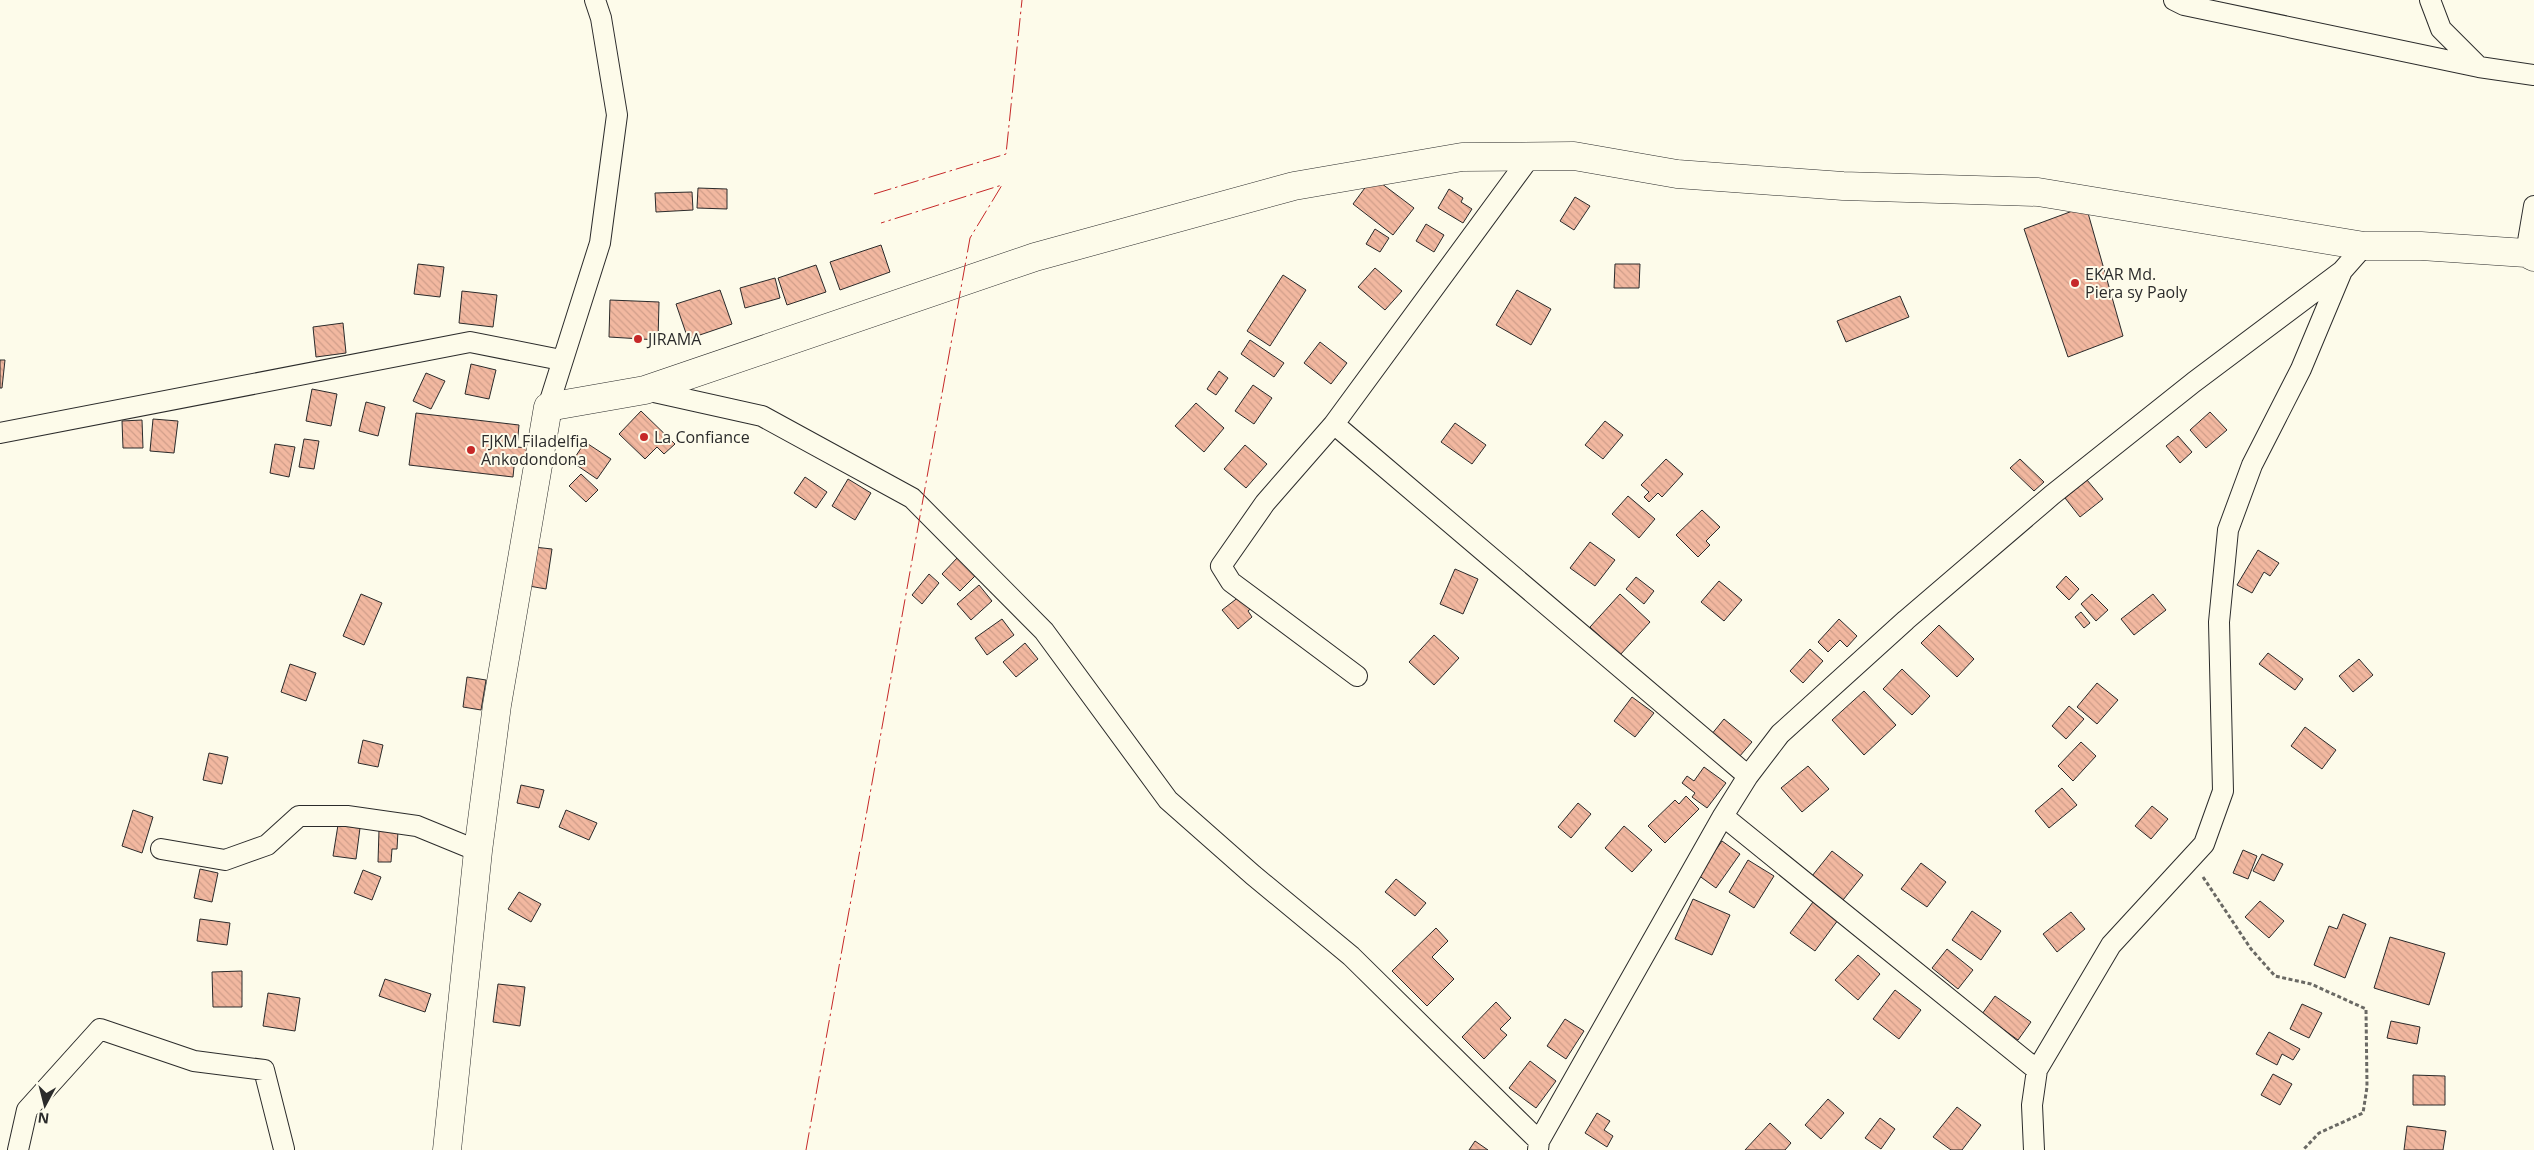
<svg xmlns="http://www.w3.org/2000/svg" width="2534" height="1150" font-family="'Open Sans',sans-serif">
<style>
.building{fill:url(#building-back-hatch);stroke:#2b2b2b}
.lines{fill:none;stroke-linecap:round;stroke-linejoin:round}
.street-casing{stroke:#2b2b2b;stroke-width:22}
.secondary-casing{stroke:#2b2b2b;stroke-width:29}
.path{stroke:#6a6964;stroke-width:3;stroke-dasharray:4 2.5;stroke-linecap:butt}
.street{stroke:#fdfbea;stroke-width:20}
.secondary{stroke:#fdfbea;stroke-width:28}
.power{stroke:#c62828;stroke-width:1;stroke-dasharray:18 4 2.5 4;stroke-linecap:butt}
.poi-dot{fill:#c62828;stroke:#fdfbea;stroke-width:2}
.labels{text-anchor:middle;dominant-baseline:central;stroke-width:4;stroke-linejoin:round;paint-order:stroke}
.poi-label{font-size:16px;fill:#2b2b2b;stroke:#fdfbea;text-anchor:start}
</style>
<defs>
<pattern id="building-back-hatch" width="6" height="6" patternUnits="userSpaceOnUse" patternTransform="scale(1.25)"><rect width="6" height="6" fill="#f2b8a0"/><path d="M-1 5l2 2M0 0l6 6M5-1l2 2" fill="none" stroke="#d09e8a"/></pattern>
</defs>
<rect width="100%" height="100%" fill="#fdfbea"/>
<!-- building -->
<path class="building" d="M 1373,177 L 1414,208 L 1393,235 L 1353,204 Z
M 698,188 L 727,189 L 727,209 L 697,208 Z
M 1449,189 L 1463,198 L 1461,202 L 1472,209 L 1463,223 L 1438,208 Z
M 692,192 L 693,210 L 656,212 L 655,193 Z
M 1575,197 L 1590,206 L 1574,230 L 1560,221 Z
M 2086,206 L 2123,336 L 2068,357 L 2024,229 Z
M 1426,224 L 1444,235 L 1434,252 L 1416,241 Z
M 1375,229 L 1389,238 L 1380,252 L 1366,244 Z
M 881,245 L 890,272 L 840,290 L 830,262 Z
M 418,264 L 444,267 L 440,297 L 414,294 Z
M 1615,264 L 1640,264 L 1639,288 L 1614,288 Z
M 816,265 L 826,292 L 787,305 L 778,278 Z
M 1375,268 L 1402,291 L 1385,310 L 1358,287 Z
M 1283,275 L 1306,290 L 1270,346 L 1247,331 Z
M 775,278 L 780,298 L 745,308 L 740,288 Z
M 720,290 L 732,324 L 688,339 L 676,304 Z
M 1517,290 L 1551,309 L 1531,345 L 1496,325 Z
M 462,291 L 497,295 L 493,327 L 459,323 Z
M 1900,296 L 1909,317 L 1846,342 L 1837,321 Z
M 610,300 L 659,302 L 658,340 L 609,337 Z
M 343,323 L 346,353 L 316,357 L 313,327 Z
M 1250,340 L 1284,363 L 1274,377 L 1241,354 Z
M 1320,342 L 1347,363 L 1331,384 L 1304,363 Z
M 0,360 L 5,360 L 2,388 L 0,388 Z
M 471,364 L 496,370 L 489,399 L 465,394 Z
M 1219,371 L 1228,378 L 1216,395 L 1207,389 Z
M 426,373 L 445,381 L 431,409 L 413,401 Z
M 1253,385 L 1272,398 L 1254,424 L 1235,411 Z
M 312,389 L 337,394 L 331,426 L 306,421 Z
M 366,402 L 385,407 L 378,436 L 359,431 Z
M 1196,403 L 1224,428 L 1204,452 L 1175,426 Z
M 641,411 L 675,444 L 664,454 L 657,447 L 645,459 L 619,434 Z
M 2210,412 L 2227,430 L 2206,448 L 2190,430 Z
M 416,413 L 519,425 L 517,447 L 527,448 L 526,459 L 515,457 L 513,477 L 409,465 Z
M 153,419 L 178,421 L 174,453 L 150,451 Z
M 142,420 L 143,448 L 123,448 L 122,421 Z
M 1605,421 L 1623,435 L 1603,459 L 1585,445 Z
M 1455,423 L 1486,445 L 1472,464 L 1441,442 Z
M 2178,436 L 2192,452 L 2180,463 L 2166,446 Z
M 304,439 L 319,441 L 314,469 L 299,467 Z
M 585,442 L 611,459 L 597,479 L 572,462 Z
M 275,444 L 295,447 L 289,477 L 270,473 Z
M 1245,445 L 1267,464 L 1246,488 L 1224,469 Z
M 1666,459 L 1683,474 L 1662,497 L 1658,493 L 1649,502 L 1644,497 L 1649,492 L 1641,485 Z
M 2020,459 L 2044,482 L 2034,491 L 2010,468 Z
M 581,474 L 598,490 L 586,502 L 569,486 Z
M 805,477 L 827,492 L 816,508 L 794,493 Z
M 848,479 L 871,493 L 855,520 L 832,506 Z
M 2087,480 L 2103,499 L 2080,517 L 2065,498 Z
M 1628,496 L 1655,519 L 1639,538 L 1612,514 Z
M 1702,510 L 1720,527 L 1706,541 L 1710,545 L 1698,557 L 1676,535 Z
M 1590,542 L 1615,560 L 1595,586 L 1570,568 Z
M 534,547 L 552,549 L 546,589 L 529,586 Z
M 2258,550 L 2279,563 L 2270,576 L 2264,572 L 2252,593 L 2237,585 Z
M 958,557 L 976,575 L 960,591 L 942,574 Z
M 1455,569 L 1478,579 L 1463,614 L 1440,604 Z
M 929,574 L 939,583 L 922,604 L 912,595 Z
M 2066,576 L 2079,589 L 2069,600 L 2056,587 Z
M 1636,577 L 1654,591 L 1644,604 L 1626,589 Z
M 1719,581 L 1742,600 L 1724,621 L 1701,602 Z
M 979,585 L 992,601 L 971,620 L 957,604 Z
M 1244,593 L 1255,605 L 1248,611 L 1252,617 L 1238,629 L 1222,610 Z
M 361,594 L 382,603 L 364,645 L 343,636 Z
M 1620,594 L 1650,622 L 1620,655 L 1590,627 Z
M 2092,594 L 2108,610 L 2096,621 L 2081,604 Z
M 2153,594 L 2166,610 L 2134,635 L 2121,619 Z
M 2081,612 L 2090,623 L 2084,628 L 2075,617 Z
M 1002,619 L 1014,635 L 987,655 L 975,638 Z
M 1839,619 L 1857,636 L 1847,647 L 1840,640 L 1828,652 L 1818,642 Z
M 1939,625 L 1974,659 L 1957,677 L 1921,643 Z
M 1434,635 L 1459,658 L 1434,685 L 1409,662 Z
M 1025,643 L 1038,659 L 1016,677 L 1003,662 Z
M 1810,649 L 1823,661 L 1803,683 L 1790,671 Z
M 2268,653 L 2303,679 L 2295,690 L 2259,664 Z
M 2359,659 L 2373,675 L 2353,692 L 2339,676 Z
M 290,664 L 316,673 L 306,701 L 281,692 Z
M 1902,669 L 1930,696 L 1912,715 L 1883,689 Z
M 467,677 L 486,680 L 481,710 L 463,707 Z
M 2097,683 L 2118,700 L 2097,724 L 2077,707 Z
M 1864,691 L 1896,725 L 1864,755 L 1832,720 Z
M 1632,697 L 1654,713 L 1635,737 L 1614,721 Z
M 2069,706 L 2084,719 L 2066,739 L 2052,726 Z
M 1724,719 L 1752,742 L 1739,757 L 1711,735 Z
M 2305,727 L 2336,750 L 2322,769 L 2291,746 Z
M 363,740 L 383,745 L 378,767 L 358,763 Z
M 2081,742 L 2096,756 L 2073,781 L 2058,766 Z
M 209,753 L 228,757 L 222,784 L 203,780 Z
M 1808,766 L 1829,789 L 1802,812 L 1781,788 Z
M 1704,767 L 1726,783 L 1707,808 L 1692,797 L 1695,793 L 1682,783 L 1687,776 L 1694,781 Z
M 521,785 L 544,790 L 539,808 L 517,803 Z
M 2062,788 L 2077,805 L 2049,828 L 2035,811 Z
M 1686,796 L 1699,809 L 1665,843 L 1648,826 L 1675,800 L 1679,804 Z
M 1578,803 L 1591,814 L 1571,838 L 1558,827 Z
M 2152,806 L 2168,819 L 2151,839 L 2135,826 Z
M 133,810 L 153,817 L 142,853 L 122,846 Z
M 566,810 L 597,823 L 589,840 L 559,827 Z
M 338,825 L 360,828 L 356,859 L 333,856 Z
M 1624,826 L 1652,850 L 1632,872 L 1605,848 Z
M 379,830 L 398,831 L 397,849 L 392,849 L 391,862 L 378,862 Z
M 1722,841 L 1740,854 L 1716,888 L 1698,875 Z
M 2243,850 L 2257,856 L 2248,879 L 2233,873 Z
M 1832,851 L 1863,875 L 1843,900 L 1812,876 Z
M 2262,854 L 2283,864 L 2274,881 L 2253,871 Z
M 1748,860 L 1774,876 L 1754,908 L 1729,892 Z
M 1921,863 L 1946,882 L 1927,907 L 1901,889 Z
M 200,869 L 218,873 L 212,902 L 194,898 Z
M 363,870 L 381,877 L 372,900 L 354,893 Z
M 1396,879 L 1426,903 L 1415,916 L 1385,892 Z
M 519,892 L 541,904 L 531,922 L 508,909 Z
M 1693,899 L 1730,915 L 1712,955 L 1675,939 Z
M 2260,901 L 2284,921 L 2269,938 L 2245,917 Z
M 1813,902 L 1838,920 L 1815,951 L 1790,933 Z
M 1972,911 L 2001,931 L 1981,960 L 1952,940 Z
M 2071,912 L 2085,929 L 2057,952 L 2043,934 Z
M 2343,914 L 2366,924 L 2345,978 L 2314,965 L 2329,926 L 2337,929 Z
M 200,919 L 230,923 L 227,945 L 197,941 Z
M 1436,928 L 1448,941 L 1432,957 L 1454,979 L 1427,1006 L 1392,971 Z
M 2390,937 L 2445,953 L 2429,1005 L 2374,988 Z
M 1947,949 L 1973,970 L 1958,989 L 1932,968 Z
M 1858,955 L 1880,974 L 1858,1000 L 1835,980 Z
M 242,971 L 242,1007 L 213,1007 L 212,972 Z
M 385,979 L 431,994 L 425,1012 L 379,996 Z
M 498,984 L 525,987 L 520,1026 L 493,1022 Z
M 1895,990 L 1921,1010 L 1899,1039 L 1873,1019 Z
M 268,993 L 300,998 L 295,1031 L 263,1026 Z
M 1995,996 L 2031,1022 L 2018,1040 L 1982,1014 Z
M 1496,1002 L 1511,1018 L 1500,1029 L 1507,1035 L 1484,1059 L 1462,1037 Z
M 2302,1004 L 2322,1013 L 2309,1038 L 2290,1029 Z
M 1565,1019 L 1584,1031 L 1566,1059 L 1547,1046 Z
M 2391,1021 L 2420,1027 L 2417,1044 L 2387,1038 Z
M 2269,1032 L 2300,1049 L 2293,1060 L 2282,1054 L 2277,1065 L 2256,1054 Z
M 1530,1061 L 1556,1081 L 1536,1108 L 1509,1088 Z
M 2273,1074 L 2292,1084 L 2280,1105 L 2261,1095 Z
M 2413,1075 L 2445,1076 L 2445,1105 L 2413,1105 Z
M 1828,1099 L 1844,1113 L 1821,1139 L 1805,1125 Z
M 1957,1107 L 1981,1125 L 1962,1150 L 1951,1150 L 1933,1137 Z
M 1597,1113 L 1610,1121 L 1604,1130 L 1613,1136 L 1607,1147 L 1585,1133 Z
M 1880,1118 L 1895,1129 L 1881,1149 L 1865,1138 Z
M 1770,1123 L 1791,1143 L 1785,1150 L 1745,1150 Z
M 2407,1126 L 2446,1131 L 2443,1150 L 2404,1150 Z
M 1475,1141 L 1488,1150 L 1469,1150 Z"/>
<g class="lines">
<!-- street casing -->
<g class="street-casing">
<path id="street" d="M 2174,0 L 2184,5 L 2479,67
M 2430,0 L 2441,29 L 2479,67 L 2534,75
M 2534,206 L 2526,253 L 2534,253
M 645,390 L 762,416 L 912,498 L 1044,631 L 1168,800 L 1253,875 L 1351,956 L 1539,1141 L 1538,1150
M 548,407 L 600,243 L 617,115 L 601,18 L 595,0
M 1334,424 L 1748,776
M 0,433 L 470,342 L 561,360
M 1357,676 L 1231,582 L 1221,566 L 1265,503 L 1334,424 L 1530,157
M 1723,816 L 1748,776 L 1780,734 L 1906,620 L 2052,495 L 2194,382 L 2342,271 L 2364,246
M 161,849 L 225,860 L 267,845 L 299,816 L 347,816 L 417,826 L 478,851
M 2037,1070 L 2111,945 L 2204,844 L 2223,791 L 2219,622 L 2228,530 L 2252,465 L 2301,369 L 2342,271
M 1539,1141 L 1723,816 L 2037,1070 L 2032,1105 L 2034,1150
M 18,1150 L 27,1110 L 100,1029 L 194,1061 L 264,1070 L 284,1149"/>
</g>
<!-- secondary casing -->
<g class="secondary-casing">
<path id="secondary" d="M 447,1150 L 478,851 L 497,705 L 548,407 L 645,390 L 1035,257 L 1294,186 L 1462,157 L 1574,156 L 1677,174 L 1843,186 L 2038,192 L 2364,246 L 2421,246 L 2526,253 L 2534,257"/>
</g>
<!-- path -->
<path class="path" d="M 2203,877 L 2251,949 L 2275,976 L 2311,984 L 2366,1009 L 2367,1087 L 2363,1113 L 2319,1133 L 2303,1150"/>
<!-- street -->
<use href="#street" class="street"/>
<!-- secondary -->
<use href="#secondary" class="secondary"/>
<!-- power -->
<path class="power" d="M 874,194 L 1006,154 L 1022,0
M 806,1150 L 970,238 L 1002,185 L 881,223"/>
</g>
<!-- markers -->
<g class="poi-dot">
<circle cx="2075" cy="283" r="5"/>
<circle cx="638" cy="339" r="5"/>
<circle cx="644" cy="437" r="5"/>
<circle cx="471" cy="450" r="5"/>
</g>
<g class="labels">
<!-- poi labels -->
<g class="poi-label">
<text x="2085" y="274">EKAR Md.<tspan x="2085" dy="18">Piera sy Paoly</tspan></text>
<text x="648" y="339">JIRAMA</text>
<text x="654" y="437">La Confiance</text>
<text x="481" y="441">FJKM Filadelfia<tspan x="481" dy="18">Ankodondona</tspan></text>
</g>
</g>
<!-- north arrow -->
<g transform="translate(45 1105) rotate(187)" stroke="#fdfbea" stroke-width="4" paint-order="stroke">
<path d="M0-4L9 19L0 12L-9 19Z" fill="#2b2b2b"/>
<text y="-8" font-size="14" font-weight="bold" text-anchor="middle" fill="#2b2b2b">N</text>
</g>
</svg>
